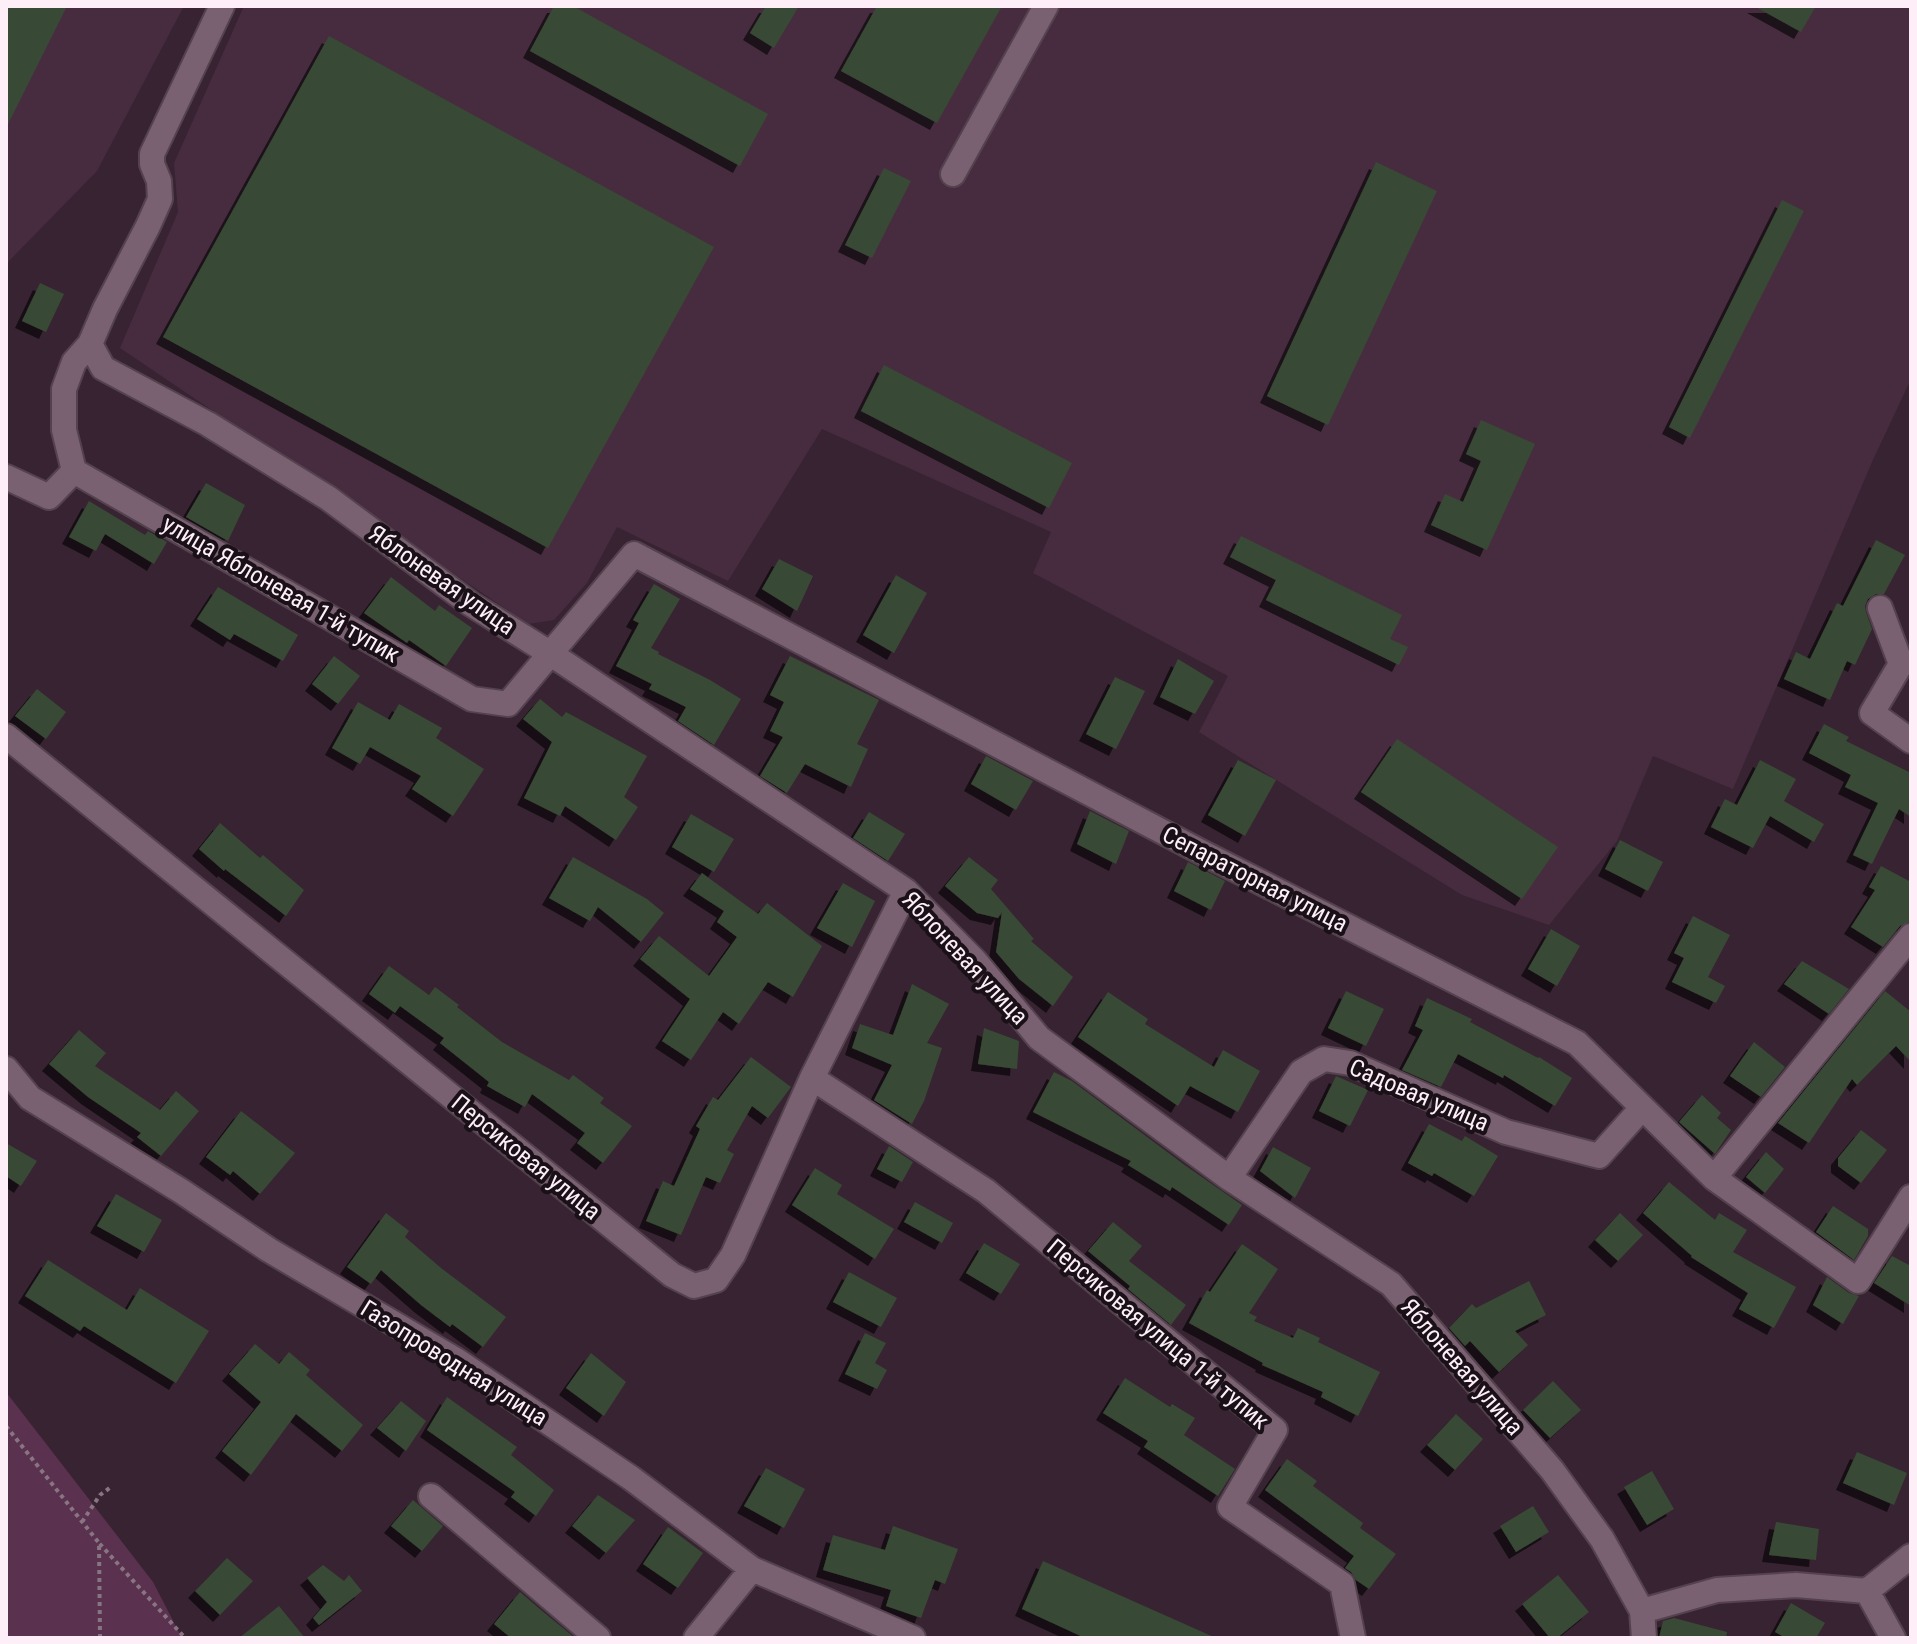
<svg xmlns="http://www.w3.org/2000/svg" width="1917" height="1644" font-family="'Roboto Condensed',sans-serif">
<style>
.built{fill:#472c3f}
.green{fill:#5a314f}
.building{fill:#384934;filter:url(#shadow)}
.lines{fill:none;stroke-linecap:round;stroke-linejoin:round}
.minor-casing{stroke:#54424f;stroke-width:28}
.path{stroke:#877582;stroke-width:4;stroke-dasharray:4 4;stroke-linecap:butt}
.minor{stroke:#7a6172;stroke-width:24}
.labels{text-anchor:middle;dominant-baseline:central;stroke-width:8;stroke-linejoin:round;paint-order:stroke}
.street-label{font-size:24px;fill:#fdeef8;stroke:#1a1017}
</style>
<defs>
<filter id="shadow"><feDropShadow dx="-7" dy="7" stdDeviation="0" flood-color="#0009"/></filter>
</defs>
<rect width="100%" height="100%" fill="#382332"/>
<!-- built -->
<path class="built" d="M 6,6 L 184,6 L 97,171 L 9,261 L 6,269 Z
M 244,6 L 1911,6 L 1911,379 L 1872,462 L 1733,789 L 1653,756 L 1617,841 L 1549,925 L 1462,895 L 1199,732 L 1228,676 L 1033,573 L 1051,532 L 822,429 L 728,581 L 617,527 L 587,583 L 554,620 L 528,624 L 120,348 L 178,212 L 174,163 Z"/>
<!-- green -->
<path class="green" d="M 6,1392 L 153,1582 L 182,1638 L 6,1638 Z"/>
<!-- building -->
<path class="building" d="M 6,6 L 67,6 L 6,128 Z
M 554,6 L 573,6 L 768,114 L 740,166 L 530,51 Z
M 766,6 L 799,6 L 774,48 L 750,33 Z
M 877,6 L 1002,6 L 937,123 L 841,71 Z
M 1754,6 L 1816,6 L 1801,32 Z
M 329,36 L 714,247 L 548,548 L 163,337 Z
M 1376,162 L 1437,191 L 1328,425 L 1267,396 Z
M 884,168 L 911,181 L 872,258 L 845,245 Z
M 1782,200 L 1804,211 L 1690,438 L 1669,427 Z
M 40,283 L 64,294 L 46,332 L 22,321 Z
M 884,365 L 1072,463 L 1049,508 L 861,411 Z
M 1481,420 L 1535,444 L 1487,550 L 1431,525 L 1445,494 L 1463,502 L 1481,461 L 1466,454 Z
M 206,483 L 245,505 L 228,541 L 186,517 Z
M 89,501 L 145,535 L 148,531 L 167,542 L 154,564 L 105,534 L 96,551 L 69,537 Z
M 1241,536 L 1402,615 L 1390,639 L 1408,647 L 1399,665 L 1266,600 L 1276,580 L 1230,557 Z
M 1876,540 L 1905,555 L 1884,594 L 1876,594 L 1868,599 L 1865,606 L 1866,612 L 1872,629 L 1855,665 L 1847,661 L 1830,700 L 1784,679 L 1796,652 L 1810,659 L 1837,603 L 1843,606 Z
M 779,559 L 813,576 L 797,611 L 762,589 Z
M 896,575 L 927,593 L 894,653 L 863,635 Z
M 391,577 L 435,611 L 439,605 L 472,628 L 446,666 L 409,640 L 407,643 L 364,613 Z
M 654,584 L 680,599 L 651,648 L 659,652 L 658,654 L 710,680 L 741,699 L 714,745 L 678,721 L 686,707 L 649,689 L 652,684 L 616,666 L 639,623 L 633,620 Z
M 218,587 L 298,635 L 283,661 L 234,634 L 230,640 L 197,619 Z
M 334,656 L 360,676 L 338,704 L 312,684 Z
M 790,656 L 879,700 L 857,744 L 868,749 L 851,787 L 805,764 L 787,793 L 760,776 L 783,737 L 770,731 L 784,702 L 770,695 Z
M 1178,659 L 1214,681 L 1195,714 L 1160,697 Z
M 1115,677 L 1145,691 L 1116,749 L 1086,734 Z
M 37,689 L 66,712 L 46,739 L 15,716 Z
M 540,699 L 562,717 L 566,712 L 647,756 L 624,797 L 638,807 L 616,840 L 565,806 L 560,816 L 524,798 L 552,742 L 523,719 Z
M 358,702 L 390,720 L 399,704 L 442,728 L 436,738 L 484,769 L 453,816 L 412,789 L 421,776 L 370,747 L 360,764 L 332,748 Z
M 1824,724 L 1849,737 L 1846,741 L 1911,773 L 1911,817 L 1899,809 L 1872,864 L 1853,855 L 1878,803 L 1845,787 L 1851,775 L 1809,753 Z
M 1397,739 L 1558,847 L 1522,899 L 1361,792 Z
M 986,756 L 1033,781 L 1016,810 L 971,784 Z
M 1238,760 L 1276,780 L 1245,836 L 1208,815 Z
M 1760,760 L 1796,779 L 1784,801 L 1824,824 L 1814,842 L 1770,816 L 1753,848 L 1711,827 L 1725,799 L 1737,805 Z
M 1090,811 L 1129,831 L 1116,864 L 1077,844 Z
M 869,812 L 905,834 L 888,861 L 853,838 Z
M 691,814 L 734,839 L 714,872 L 672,847 Z
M 220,823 L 260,858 L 263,855 L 304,890 L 286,916 L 225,869 L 224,871 L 199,849 Z
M 1620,840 L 1663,862 L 1648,891 L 1605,869 Z
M 573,857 L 647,899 L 664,913 L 641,942 L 598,907 L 590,921 L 549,898 Z
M 969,857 L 998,880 L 991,889 L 1034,939 L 1031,941 L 1073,977 L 1053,1006 L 1019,979 L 996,952 L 1002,912 L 998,918 L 977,913 L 945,886 Z
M 1188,862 L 1225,881 L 1211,910 L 1174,891 Z
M 1881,866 L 1911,882 L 1911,921 L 1900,926 L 1883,947 L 1851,927 L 1875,890 L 1869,887 Z
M 702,873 L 758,914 L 767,903 L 822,946 L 793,997 L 768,982 L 739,1024 L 723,1012 L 691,1060 L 662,1041 L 690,999 L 640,959 L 659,936 L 709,976 L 737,937 L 717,922 L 724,911 L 690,889 Z
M 843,883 L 875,901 L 852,947 L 817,928 Z
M 1693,916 L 1730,935 L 1708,977 L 1725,986 L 1716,1003 L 1672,982 L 1684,958 L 1674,953 Z
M 1551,929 L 1580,946 L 1557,986 L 1528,969 Z
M 1802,961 L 1849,989 L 1829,1014 L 1784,984 Z
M 389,966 L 429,995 L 435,987 L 459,1005 L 457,1007 L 502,1042 L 569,1080 L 573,1075 L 604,1098 L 600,1103 L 632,1126 L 603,1163 L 577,1143 L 585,1133 L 532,1094 L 525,1107 L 487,1086 L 489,1082 L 440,1043 L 444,1038 L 400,1006 L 395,1013 L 369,994 Z
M 912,984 L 949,1004 L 927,1043 L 942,1048 L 924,1101 L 912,1124 L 874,1100 L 892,1065 L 852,1048 L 860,1024 L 893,1035 Z
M 1346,991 L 1384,1009 L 1366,1046 L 1328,1028 Z
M 1885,991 L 1911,1012 L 1911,1062 L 1896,1046 L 1857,1085 L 1852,1079 L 1809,1143 L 1778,1123 Z
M 1108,992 L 1148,1019 L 1145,1024 L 1214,1067 L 1223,1050 L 1260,1071 L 1238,1112 L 1190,1086 L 1178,1106 L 1078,1037 Z
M 1427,998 L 1472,1019 L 1470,1022 L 1538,1058 L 1539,1057 L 1572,1078 L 1555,1106 L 1504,1075 L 1503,1078 L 1458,1054 L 1441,1087 L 1402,1070 L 1423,1030 L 1415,1026 Z
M 984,1028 L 1019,1041 L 1017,1069 L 978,1064 Z
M 79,1030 L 106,1053 L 95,1066 L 160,1110 L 176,1091 L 199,1111 L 161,1156 L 137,1137 L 141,1133 L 88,1097 L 49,1064 Z
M 1754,1042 L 1785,1067 L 1761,1097 L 1730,1076 Z
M 751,1057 L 791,1087 L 768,1118 L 752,1106 L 727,1150 L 734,1154 L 720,1183 L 706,1177 L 681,1235 L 646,1221 L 663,1181 L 674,1186 L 700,1129 L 696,1126 L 713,1097 L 718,1100 Z
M 1054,1072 L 1072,1081 L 1186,1166 L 1242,1205 L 1229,1225 L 1172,1187 L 1170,1191 L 1128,1165 L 1131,1161 L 1033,1112 Z
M 1336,1076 L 1368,1090 L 1350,1126 L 1319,1111 Z
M 1702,1095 L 1721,1113 L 1717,1118 L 1731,1130 L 1715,1154 L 1679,1122 Z
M 241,1111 L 295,1153 L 260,1194 L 233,1171 L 230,1175 L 206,1157 Z
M 1429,1124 L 1462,1141 L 1465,1136 L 1498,1156 L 1474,1196 L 1434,1173 L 1432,1176 L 1408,1163 Z
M 1861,1130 L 1887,1150 L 1861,1183 L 1838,1166 L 1838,1158 Z
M 6,1143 L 37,1161 L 21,1186 L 6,1176 Z
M 889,1146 L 913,1162 L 902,1182 L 877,1169 Z
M 1273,1147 L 1311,1168 L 1295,1198 L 1260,1171 Z
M 1766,1152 L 1784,1169 L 1765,1193 L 1746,1177 Z
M 815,1168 L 842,1185 L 837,1194 L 894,1229 L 875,1259 L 792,1205 Z
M 1669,1182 L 1715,1220 L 1719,1213 L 1747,1230 L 1733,1252 L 1796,1287 L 1774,1328 L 1739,1309 L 1748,1293 L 1691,1257 L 1692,1256 L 1643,1213 Z
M 116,1194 L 162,1220 L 144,1252 L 97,1226 Z
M 915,1202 L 953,1223 L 942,1243 L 904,1222 Z
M 1833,1206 L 1868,1229 L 1868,1236 L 1854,1260 L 1816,1232 Z
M 386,1213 L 409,1231 L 405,1237 L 441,1268 L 506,1317 L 483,1347 L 452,1324 L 450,1327 L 421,1305 L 381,1270 L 371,1284 L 347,1267 Z
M 1620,1213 L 1643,1235 L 1618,1261 L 1595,1240 Z
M 1113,1222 L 1142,1246 L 1129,1261 L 1186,1305 L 1171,1325 L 1128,1289 L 1130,1286 L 1088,1251 Z
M 984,1243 L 1020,1264 L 1001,1294 L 966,1273 Z
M 1242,1244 L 1278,1269 L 1249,1313 L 1257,1317 L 1254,1321 L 1293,1338 L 1298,1328 L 1320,1338 L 1318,1342 L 1380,1372 L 1358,1416 L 1321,1397 L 1323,1392 L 1262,1365 L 1263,1363 L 1189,1323 L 1207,1290 L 1210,1292 Z
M 1892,1256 L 1911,1266 L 1911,1306 L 1874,1283 Z
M 48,1260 L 127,1310 L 140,1288 L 209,1331 L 176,1383 L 84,1326 L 80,1331 L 25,1296 Z
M 849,1272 L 897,1298 L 881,1327 L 833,1302 Z
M 1827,1277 L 1849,1293 L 1859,1296 L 1843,1324 L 1813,1305 Z
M 1529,1281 L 1546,1315 L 1515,1331 L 1528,1345 L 1499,1372 L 1470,1341 L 1465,1346 L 1449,1328 L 1472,1304 L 1476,1308 Z
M 865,1333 L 886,1343 L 875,1363 L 887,1370 L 877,1389 L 845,1374 Z
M 255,1344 L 279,1364 L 289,1352 L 310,1370 L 306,1375 L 363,1425 L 342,1451 L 296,1414 L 251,1475 L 222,1451 L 261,1402 L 229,1374 Z
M 591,1353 L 626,1382 L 604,1416 L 566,1388 Z
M 1125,1378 L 1170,1407 L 1172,1404 L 1195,1418 L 1184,1435 L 1235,1469 L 1218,1496 L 1144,1447 L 1148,1441 L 1103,1413 Z
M 1553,1381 L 1581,1410 L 1550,1438 L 1523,1410 Z
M 447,1397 L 517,1447 L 511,1455 L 554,1490 L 536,1516 L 511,1497 L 515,1492 L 427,1430 Z
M 401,1401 L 426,1421 L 406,1451 L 377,1428 Z
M 1456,1414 L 1483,1439 L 1455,1470 L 1427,1445 Z
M 1857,1452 L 1907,1473 L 1894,1505 L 1843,1483 Z
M 1287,1459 L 1317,1481 L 1313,1486 L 1363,1523 L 1360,1528 L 1396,1554 L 1369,1589 L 1356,1580 L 1351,1572 L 1345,1568 L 1354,1556 L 1265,1490 Z
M 766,1468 L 805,1489 L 784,1528 L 744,1506 Z
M 1652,1471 L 1674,1509 L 1647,1525 L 1624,1487 Z
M 598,1495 L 635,1520 L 606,1553 L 572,1526 Z
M 413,1500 L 443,1526 L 422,1551 L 391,1526 Z
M 1533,1506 L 1549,1532 L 1516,1552 L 1500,1526 Z
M 1776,1522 L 1819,1529 L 1816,1560 L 1769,1555 Z
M 893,1526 L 958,1549 L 945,1584 L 935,1580 L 921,1618 L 886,1606 L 891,1590 L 823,1570 L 833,1535 L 885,1550 Z
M 668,1527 L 703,1553 L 678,1588 L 643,1564 Z
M 227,1558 L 253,1581 L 220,1615 L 195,1591 Z
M 1043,1561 L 1216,1638 L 1085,1638 L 1022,1609 Z
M 323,1565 L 344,1581 L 349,1575 L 362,1591 L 319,1625 L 313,1618 L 327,1602 L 307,1578 Z
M 1558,1575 L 1589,1612 L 1557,1638 L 1550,1638 L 1522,1604 Z
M 520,1592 L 541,1610 L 575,1638 L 511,1638 L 494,1624 Z
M 1791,1603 L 1825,1623 L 1816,1638 L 1786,1638 L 1775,1632 Z
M 279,1606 L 305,1638 L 239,1638 Z
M 1674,1618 L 1727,1632 L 1726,1638 L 1659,1638 L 1663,1621 Z"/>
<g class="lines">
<!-- minor casing -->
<g class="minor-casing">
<path id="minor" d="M 953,174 L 1046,6
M 90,344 L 103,368 L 208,424 L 328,498 L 471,604 L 551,654 L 906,891 L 975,961 L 1039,1038 L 1229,1178 L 1391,1284 L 1552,1470 L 1602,1539 L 1642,1611 L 1644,1638
M 74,471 L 64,430 L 64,389 L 74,362 L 90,344 L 105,309 L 148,226 L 160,199 L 159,181 L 152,164 L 152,154 L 222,6
M 6,477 L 49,497 L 74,471 L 472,699 L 508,704 L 634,554 L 1203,853 L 1577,1043 L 1714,1178 L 1858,1281 L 1911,1197
M 1880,608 L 1901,664 L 1872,713 L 1911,741
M 6,736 L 672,1275 L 694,1286 L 716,1280 L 733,1255 L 812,1078 L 906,891
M 6,1069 L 30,1098 L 181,1191 L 269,1250 L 456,1360 L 631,1478 L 752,1569 L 913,1638
M 812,1078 L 986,1191 L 1275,1430 L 1230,1507 L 1342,1584 L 1353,1638
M 1229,1178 L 1301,1072 L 1324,1059 L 1350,1063 L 1506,1132 L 1599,1156 L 1642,1108
M 1714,1178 L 1911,936
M 431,1496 L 598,1638
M 1867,1591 L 1911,1556
M 1642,1611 L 1717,1590 L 1796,1585 L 1867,1591 L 1893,1638
M 696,1638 L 752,1569"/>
</g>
<!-- path -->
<path class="path" d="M 6,1426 L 99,1543
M 82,1522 L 100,1495 L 111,1487
M 100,1638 L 99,1543 L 185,1638"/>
<!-- minor -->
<use href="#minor" class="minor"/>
</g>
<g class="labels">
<!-- street labels -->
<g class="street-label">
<text transform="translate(442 580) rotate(35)">Яблоневая улица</text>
<text transform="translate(281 589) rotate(30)">улица Яблоневая 1-й тупик</text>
<text transform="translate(1255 879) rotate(27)">Сепараторная улица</text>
<text transform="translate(965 958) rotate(47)">Яблоневая улица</text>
<text transform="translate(1419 1095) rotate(23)">Садовая улица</text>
<text transform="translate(526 1157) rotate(39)">Персиковая улица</text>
<text transform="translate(1158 1334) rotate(40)">Персиковая улица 1-й тупик</text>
<text transform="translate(454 1363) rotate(32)">Газопроводная улица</text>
<text transform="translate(1462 1367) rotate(49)">Яблоневая улица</text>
</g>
</g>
<!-- border -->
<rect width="1917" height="1644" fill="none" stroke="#fdeef8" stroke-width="16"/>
</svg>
